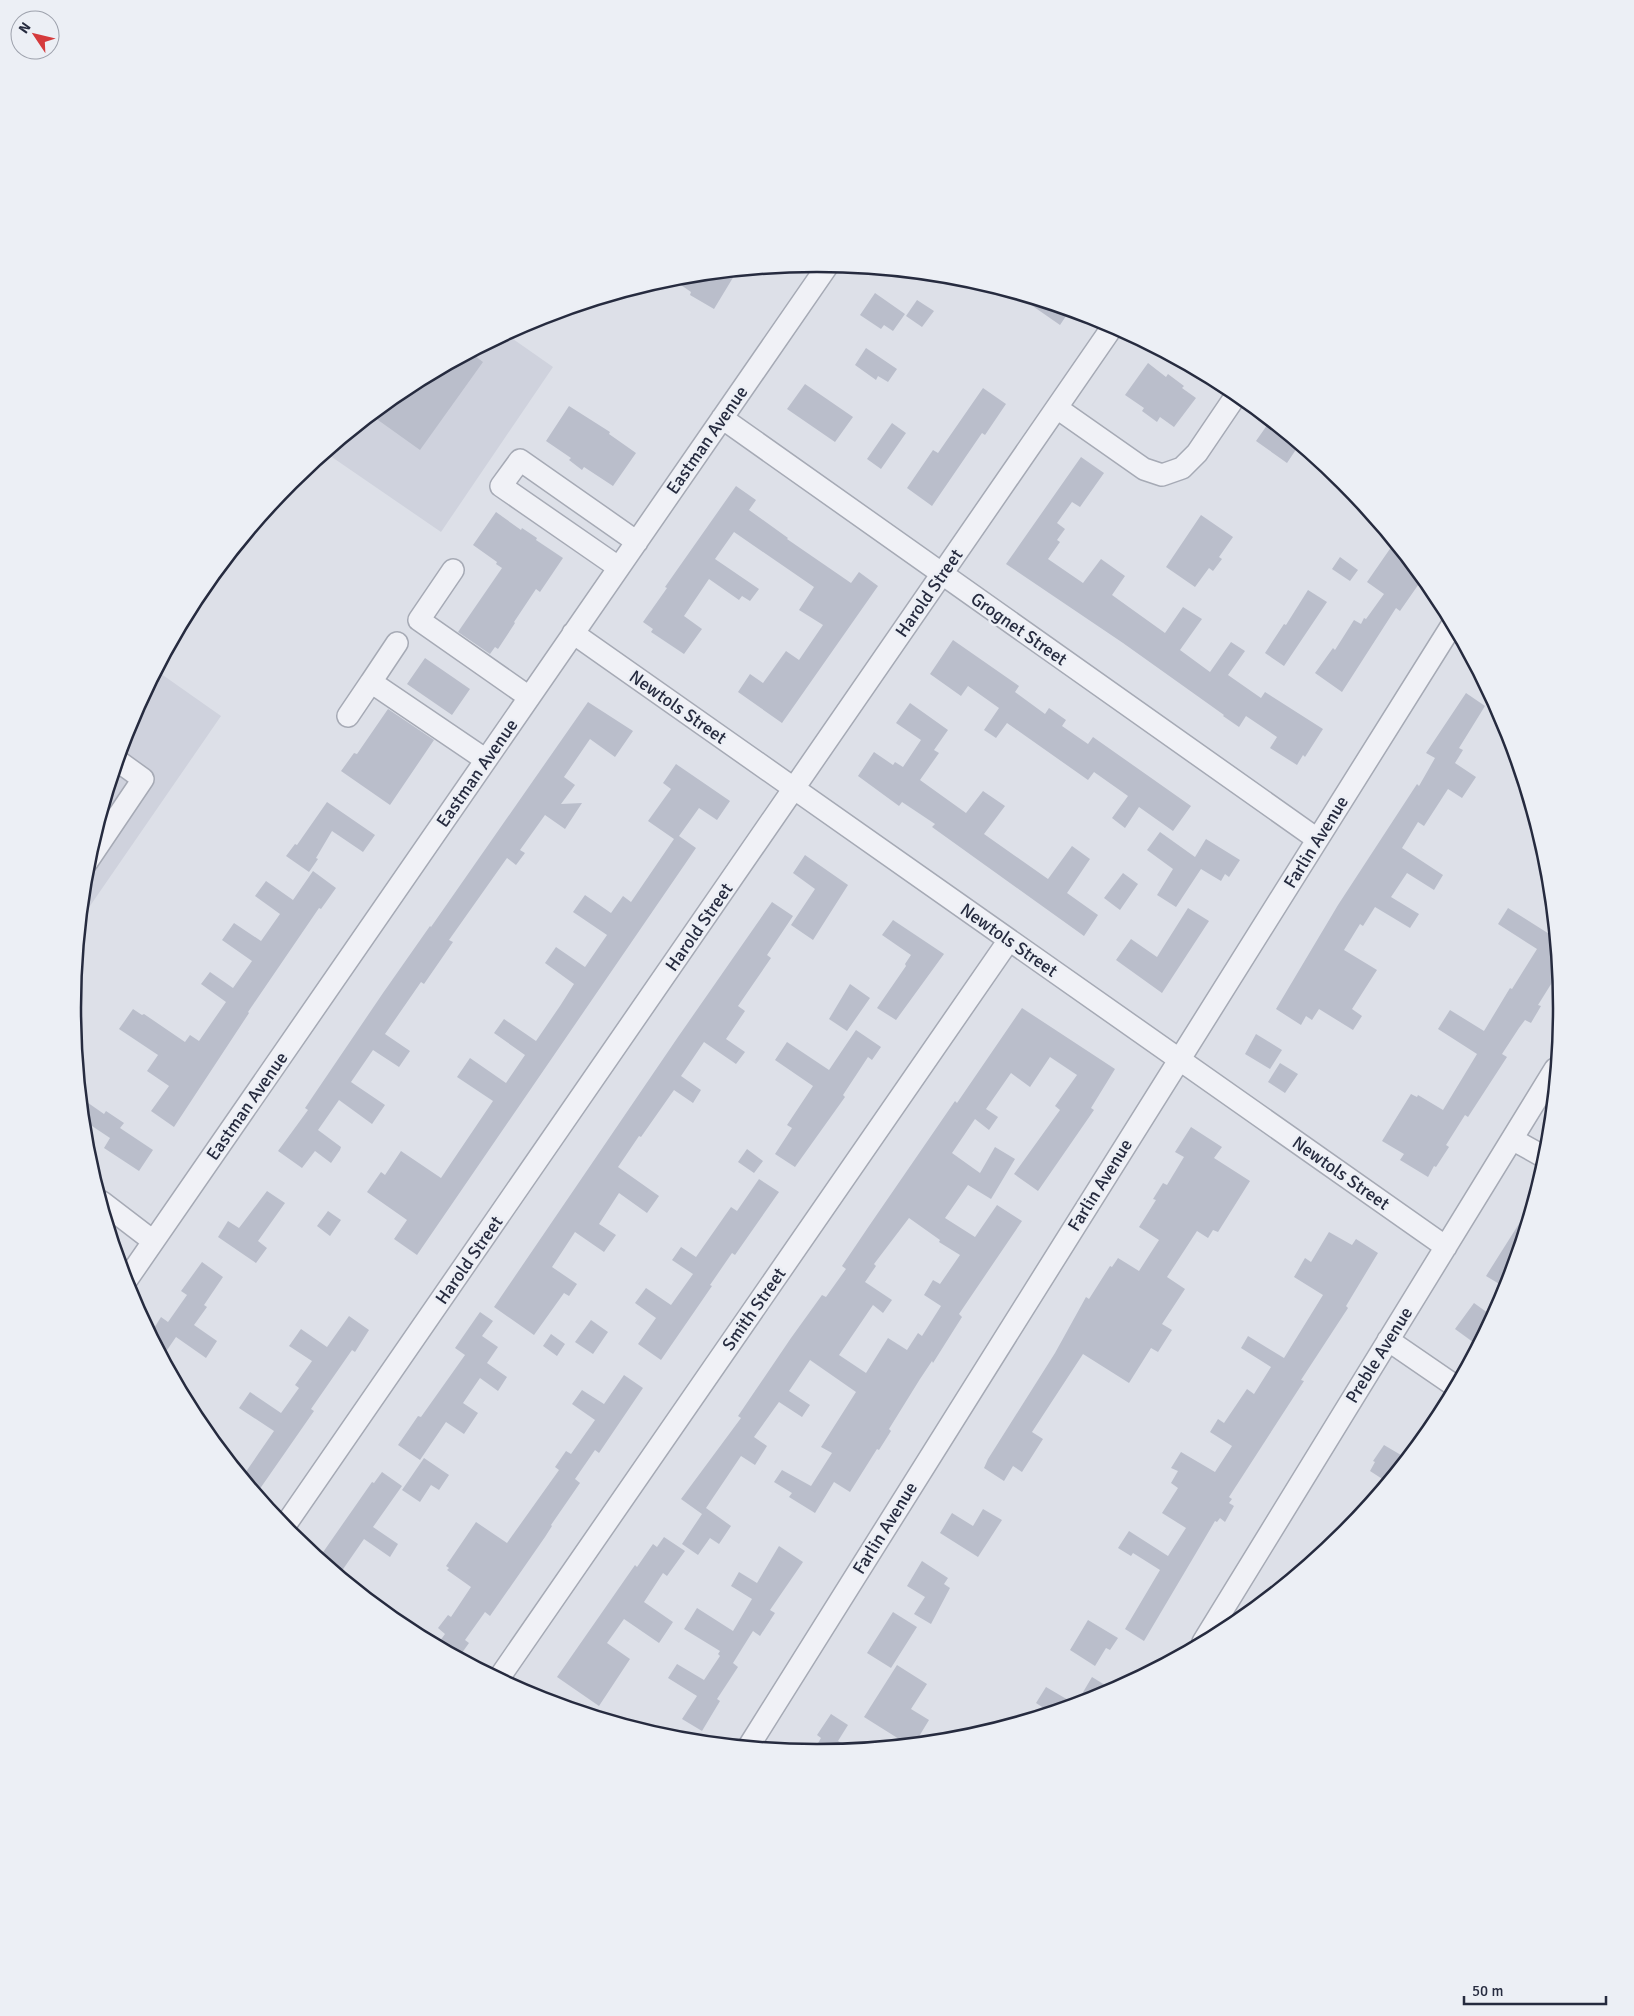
<svg xmlns="http://www.w3.org/2000/svg" width="1634" height="2016" font-family="Signika,sans-serif">
<style>
.built{fill:#cfd2dd}
.building{fill:#babecb;fill-rule:evenodd}
.lines{fill:none;stroke-linecap:round;stroke-linejoin:round}
.minor-casing{stroke:#a6aab5;stroke-width:24}
.minor{stroke:#f0f1f6;stroke-width:21}
.labels{text-anchor:middle;dominant-baseline:central;stroke-width:5;stroke-linejoin:round;paint-order:stroke}
.street-label{font-size:18px;fill:#262b3f;stroke:#eceff5}
.rim{fill:none;stroke:#262b3f;stroke-width:2.5}
</style>
<rect width="100%" height="100%" fill="#dde0e8"/>
<!-- built -->
<path class="built" d="M 506,334 L 553,367 L 441,532 L 326,453 L 404,389 Z
M 157,671 L 221,716 L 81,919 L 87,862 L 129,723 Z"/>
<!-- building -->
<path class="building" d="M 737,271 L 714,309 L 690,295 L 691,292 L 671,278 Z
M 875,293 L 905,314 L 893,331 L 884,325 L 881,329 L 860,315 Z
M 1026,297 L 1060,308 L 1070,310 L 1060,325 L 1024,300 Z
M 917,300 L 934,311 L 922,327 L 906,316 Z
M 866,348 L 897,369 L 888,382 L 878,376 L 876,380 L 855,365 Z
M 471,353 L 483,362 L 420,450 L 371,415 L 404,389 Z
M 1148,363 L 1166,377 L 1168,374 L 1184,386 L 1182,388 L 1196,398 L 1174,427 L 1160,417 L 1157,422 L 1142,411 L 1144,408 L 1125,395 Z
M 805,384 L 853,417 L 835,442 L 787,409 Z
M 983,388 L 1006,404 L 985,435 L 982,433 L 932,506 L 907,488 L 933,450 L 938,453 Z
M 569,406 L 610,432 L 609,434 L 636,453 L 613,486 L 584,467 L 582,470 L 569,460 L 571,458 L 546,441 Z
M 1270,421 L 1299,445 L 1287,463 L 1256,441 Z
M 892,423 L 906,433 L 881,469 L 867,459 Z
M 1081,457 L 1104,473 L 1080,507 L 1072,502 L 1057,523 L 1065,529 L 1057,540 L 1060,542 L 1048,559 L 1083,583 L 1101,559 L 1125,576 L 1112,595 L 1165,633 L 1183,607 L 1202,619 L 1180,650 L 1210,672 L 1231,642 L 1245,651 L 1228,675 L 1261,698 L 1265,692 L 1323,729 L 1305,757 L 1303,755 L 1297,765 L 1270,748 L 1277,737 L 1246,716 L 1239,727 L 1223,716 L 1224,715 L 1123,643 L 1006,564 Z
M 736,486 L 756,500 L 749,510 L 788,538 L 787,539 L 851,583 L 859,572 L 878,586 L 782,723 L 738,692 L 750,674 L 763,683 L 786,651 L 799,660 L 823,625 L 799,610 L 814,587 L 734,532 L 715,559 L 759,589 L 750,601 L 742,596 L 739,600 L 709,579 L 684,616 L 702,629 L 684,654 L 651,632 L 653,629 L 643,622 L 667,588 L 665,587 Z
M 496,512 L 521,530 L 522,528 L 537,538 L 536,540 L 563,558 L 540,592 L 536,589 L 514,622 L 515,623 L 498,649 L 495,647 L 490,654 L 458,632 L 502,568 L 496,564 L 497,562 L 473,545 Z
M 1201,515 L 1233,537 L 1219,557 L 1222,559 L 1213,571 L 1209,568 L 1195,587 L 1166,567 Z
M 1394,543 L 1423,578 L 1400,611 L 1396,608 L 1342,692 L 1315,673 L 1333,648 L 1335,650 L 1354,620 L 1361,624 L 1364,618 L 1366,619 L 1384,594 L 1367,582 Z
M 1340,557 L 1358,570 L 1350,581 L 1332,569 Z
M 1308,590 L 1327,602 L 1284,666 L 1265,653 L 1284,624 L 1286,625 Z
M 953,640 L 1019,686 L 1015,692 L 1045,714 L 1049,708 L 1066,720 L 1062,726 L 1088,744 L 1093,737 L 1191,806 L 1173,831 L 1139,807 L 1125,828 L 1112,818 L 1128,796 L 1094,772 L 1088,780 L 1007,723 L 996,738 L 984,730 L 999,708 L 968,686 L 961,696 L 930,674 Z
M 425,658 L 470,689 L 452,715 L 407,684 Z
M 1466,693 L 1485,706 L 1459,748 L 1463,750 L 1455,763 L 1476,777 L 1462,798 L 1448,789 L 1424,826 L 1418,822 L 1402,848 L 1443,875 L 1434,890 L 1407,873 L 1391,897 L 1419,914 L 1410,928 L 1375,907 L 1363,926 L 1360,924 L 1344,950 L 1377,970 L 1352,1009 L 1362,1016 L 1353,1030 L 1319,1009 L 1312,1020 L 1306,1016 L 1301,1025 L 1276,1009 L 1338,905 L 1417,784 L 1419,786 L 1435,758 L 1426,753 Z
M 588,702 L 633,731 L 615,757 L 590,739 L 564,777 L 575,785 L 561,804 L 582,803 L 565,829 L 545,815 L 520,850 L 525,853 L 516,865 L 507,858 L 449,940 L 453,942 L 424,984 L 421,982 L 385,1034 L 410,1051 L 399,1067 L 373,1050 L 351,1082 L 385,1105 L 372,1124 L 339,1100 L 318,1130 L 341,1147 L 340,1150 L 331,1163 L 315,1151 L 302,1168 L 278,1151 L 308,1110 L 305,1108 L 383,993 L 430,926 L 431,927 Z
M 910,703 L 948,730 L 934,750 L 939,753 L 920,780 L 966,813 L 983,791 L 1005,806 L 984,834 L 1048,879 L 1072,846 L 1090,859 L 1067,893 L 1098,915 L 1084,936 L 932,827 L 935,824 L 902,802 L 899,806 L 858,776 L 874,752 L 893,765 L 895,762 L 903,767 L 921,740 L 896,723 Z
M 388,709 L 434,740 L 390,805 L 341,771 L 354,753 L 357,754 Z
M 676,764 L 730,801 L 717,820 L 699,808 L 679,836 L 696,848 L 417,1255 L 394,1239 L 407,1220 L 367,1192 L 381,1172 L 385,1175 L 401,1151 L 441,1178 L 493,1101 L 457,1077 L 470,1058 L 506,1083 L 525,1055 L 494,1033 L 504,1019 L 536,1041 L 560,1006 L 574,984 L 545,963 L 556,947 L 585,967 L 607,935 L 573,912 L 585,895 L 611,913 L 623,896 L 631,902 L 674,839 L 648,821 L 671,789 L 663,783 Z
M 327,802 L 375,835 L 363,852 L 332,831 L 316,858 L 318,859 L 309,872 L 286,856 L 295,844 L 297,845 Z
M 1160,832 L 1195,857 L 1206,839 L 1240,860 L 1229,877 L 1225,874 L 1221,881 L 1201,869 L 1176,907 L 1157,895 L 1173,869 L 1147,850 Z
M 805,855 L 848,885 L 813,940 L 791,925 L 815,889 L 793,873 Z
M 313,871 L 336,888 L 321,909 L 319,908 L 248,1012 L 249,1013 L 174,1127 L 151,1111 L 169,1086 L 147,1071 L 158,1055 L 119,1029 L 133,1009 L 142,1015 L 144,1014 L 185,1042 L 190,1035 L 199,1041 L 226,1002 L 201,984 L 210,972 L 233,988 L 252,961 L 222,940 L 234,923 L 261,941 L 280,914 L 255,896 L 266,881 L 293,900 Z
M 1123,873 L 1138,884 L 1120,910 L 1104,898 Z
M 772,902 L 793,916 L 767,955 L 771,958 L 738,1006 L 745,1011 L 726,1039 L 745,1052 L 736,1064 L 704,1042 L 681,1076 L 701,1090 L 693,1103 L 674,1090 L 641,1137 L 639,1136 L 618,1167 L 659,1196 L 647,1213 L 619,1193 L 599,1224 L 616,1235 L 604,1252 L 575,1232 L 552,1267 L 577,1284 L 569,1296 L 564,1293 L 534,1335 L 494,1307 L 678,1037 Z
M 1188,908 L 1209,921 L 1162,993 L 1116,960 L 1131,939 L 1157,957 Z
M 1508,908 L 1554,937 L 1558,973 L 1538,1005 L 1541,1006 L 1531,1023 L 1525,1020 L 1519,1028 L 1502,1054 L 1507,1057 L 1468,1117 L 1465,1115 L 1446,1145 L 1449,1147 L 1436,1167 L 1434,1166 L 1428,1177 L 1400,1160 L 1404,1154 L 1382,1141 L 1411,1094 L 1417,1097 L 1418,1095 L 1443,1110 L 1477,1054 L 1438,1029 L 1450,1010 L 1484,1031 L 1510,988 L 1512,989 L 1537,949 L 1498,924 Z
M 893,920 L 944,954 L 896,1020 L 877,1008 L 906,966 L 905,964 L 911,955 L 882,935 Z
M 850,984 L 870,998 L 847,1031 L 829,1019 Z
M 1022,1008 L 1115,1069 L 1091,1108 L 1094,1110 L 1038,1191 L 1014,1174 L 1060,1110 L 1055,1106 L 1077,1075 L 1050,1057 L 1030,1087 L 1011,1073 L 986,1109 L 998,1117 L 989,1130 L 975,1119 L 952,1153 L 980,1173 L 995,1147 L 1015,1159 L 991,1199 L 968,1185 L 945,1218 L 975,1237 L 997,1205 L 1022,1221 L 959,1314 L 962,1317 L 933,1363 L 932,1361 L 920,1379 L 889,1429 L 891,1431 L 879,1450 L 877,1449 L 850,1492 L 834,1482 L 815,1513 L 789,1497 L 792,1493 L 774,1482 L 782,1470 L 811,1486 L 832,1453 L 821,1447 L 856,1392 L 810,1360 L 789,1391 L 810,1405 L 802,1417 L 779,1402 L 754,1437 L 767,1446 L 755,1465 L 741,1456 L 706,1508 L 731,1526 L 719,1544 L 710,1538 L 698,1555 L 682,1544 L 702,1514 L 681,1499 L 741,1418 L 738,1416 L 791,1338 L 822,1295 L 826,1297 L 846,1269 L 842,1266 L 869,1226 L 955,1101 L 957,1103 ZM 909,1218 L 940,1240 L 939,1242 L 960,1255 L 940,1284 L 933,1280 L 924,1295 L 941,1306 L 922,1336 L 918,1333 L 907,1350 L 888,1338 L 866,1373 L 839,1355 L 873,1305 L 883,1313 L 892,1300 L 865,1282 L 876,1266 L 874,1264 Z
M 856,1030 L 881,1047 L 872,1060 L 868,1057 L 843,1095 L 845,1097 L 795,1167 L 775,1154 L 792,1128 L 787,1125 L 813,1086 L 775,1060 L 787,1042 L 829,1070 Z
M 1256,1034 L 1282,1050 L 1270,1069 L 1245,1054 Z
M 1280,1063 L 1298,1074 L 1285,1093 L 1268,1082 Z
M 81,1098 L 104,1114 L 106,1111 L 124,1123 L 120,1128 L 153,1150 L 139,1171 L 104,1148 L 110,1138 L 83,1120 Z
M 1191,1127 L 1222,1147 L 1214,1158 L 1250,1181 L 1218,1232 L 1213,1230 L 1208,1238 L 1197,1231 L 1167,1277 L 1185,1289 L 1162,1324 L 1172,1330 L 1158,1352 L 1151,1348 L 1129,1383 L 1083,1354 L 1032,1432 L 1043,1439 L 1022,1472 L 1013,1466 L 1004,1481 L 984,1468 L 988,1459 L 1055,1353 L 1086,1297 L 1089,1299 L 1110,1266 L 1112,1267 L 1118,1258 L 1139,1271 L 1159,1240 L 1139,1227 L 1156,1200 L 1153,1199 L 1163,1183 L 1167,1185 L 1184,1157 L 1175,1152 Z
M 747,1149 L 763,1161 L 754,1173 L 738,1162 Z
M 759,1179 L 779,1192 L 735,1255 L 732,1253 L 710,1285 L 712,1286 L 661,1360 L 638,1344 L 656,1318 L 635,1303 L 646,1288 L 671,1305 L 693,1274 L 672,1260 L 681,1247 L 696,1257 L 731,1207 L 737,1211 Z
M 267,1191 L 285,1203 L 258,1241 L 267,1248 L 256,1263 L 218,1237 L 228,1221 L 239,1228 Z
M 328,1211 L 341,1220 L 330,1236 L 317,1226 Z
M 1522,1219 L 1527,1221 L 1506,1288 L 1486,1276 Z
M 1329,1232 L 1352,1245 L 1356,1239 L 1378,1253 L 1346,1306 L 1348,1308 L 1301,1380 L 1304,1381 L 1229,1497 L 1232,1499 L 1229,1503 L 1234,1506 L 1225,1522 L 1220,1518 L 1217,1522 L 1215,1521 L 1144,1641 L 1125,1629 L 1160,1570 L 1133,1553 L 1131,1556 L 1118,1548 L 1129,1531 L 1168,1556 L 1186,1528 L 1162,1513 L 1178,1488 L 1171,1483 L 1178,1471 L 1171,1468 L 1181,1452 L 1215,1472 L 1232,1446 L 1210,1432 L 1218,1419 L 1224,1423 L 1247,1389 L 1254,1394 L 1271,1367 L 1241,1348 L 1248,1336 L 1284,1358 L 1323,1295 L 1294,1277 L 1305,1258 L 1311,1262 Z
M 202,1262 L 223,1277 L 204,1305 L 207,1307 L 194,1325 L 217,1341 L 206,1358 L 176,1337 L 163,1356 L 151,1333 L 161,1317 L 168,1322 L 187,1295 L 181,1291 Z
M 1474,1303 L 1492,1316 L 1477,1345 L 1455,1329 Z
M 480,1312 L 493,1321 L 482,1336 L 498,1347 L 487,1363 L 507,1377 L 498,1391 L 480,1378 L 463,1403 L 478,1413 L 464,1434 L 446,1422 L 420,1460 L 398,1445 L 418,1416 L 421,1417 L 465,1355 L 455,1348 Z
M 349,1316 L 369,1330 L 355,1352 L 352,1350 L 311,1409 L 314,1411 L 257,1493 L 243,1476 L 274,1431 L 239,1408 L 250,1392 L 281,1413 L 299,1388 L 295,1385 L 312,1361 L 289,1346 L 301,1329 L 327,1347 Z
M 591,1320 L 608,1332 L 593,1354 L 575,1342 Z
M 551,1334 L 565,1344 L 557,1356 L 543,1346 Z
M 624,1375 L 643,1388 L 599,1453 L 595,1450 L 575,1479 L 580,1483 L 551,1525 L 552,1526 L 545,1537 L 490,1616 L 485,1612 L 465,1640 L 469,1643 L 459,1657 L 437,1645 L 445,1634 L 438,1628 L 448,1615 L 451,1617 L 471,1587 L 447,1570 L 449,1568 L 446,1566 L 476,1522 L 507,1543 L 559,1470 L 555,1467 L 566,1451 L 571,1454 L 595,1420 L 572,1404 L 582,1390 L 604,1404 Z
M 1384,1445 L 1406,1458 L 1387,1482 L 1370,1471 L 1375,1462 L 1373,1461 Z
M 424,1458 L 449,1475 L 439,1490 L 431,1485 L 420,1502 L 402,1490 Z
M 382,1472 L 402,1486 L 373,1527 L 398,1544 L 390,1557 L 364,1539 L 339,1575 L 319,1558 L 372,1482 L 374,1483 Z
M 983,1509 L 1002,1520 L 978,1557 L 940,1533 L 952,1513 L 973,1526 Z
M 664,1537 L 685,1551 L 667,1576 L 663,1573 L 644,1602 L 673,1622 L 659,1643 L 624,1619 L 607,1643 L 630,1659 L 599,1706 L 557,1677 L 635,1565 L 637,1567 L 653,1544 L 657,1547 Z
M 779,1546 L 803,1562 L 770,1610 L 775,1613 L 760,1636 L 753,1631 L 733,1663 L 738,1667 L 717,1699 L 720,1701 L 702,1731 L 682,1719 L 697,1696 L 668,1678 L 677,1664 L 704,1680 L 720,1656 L 718,1654 L 720,1651 L 684,1629 L 697,1608 L 733,1631 L 752,1599 L 731,1586 L 739,1572 L 757,1583 Z
M 922,1561 L 948,1578 L 944,1584 L 950,1588 L 931,1624 L 914,1614 L 925,1597 L 907,1586 Z
M 893,1612 L 917,1627 L 891,1668 L 867,1653 Z
M 1088,1620 L 1118,1638 L 1110,1650 L 1106,1648 L 1095,1666 L 1070,1650 Z
M 897,1665 L 927,1684 L 911,1709 L 929,1720 L 915,1743 L 907,1744 L 864,1717 Z
M 1092,1677 L 1113,1690 L 1102,1696 L 1076,1704 Z
M 1046,1687 L 1075,1704 L 1050,1712 L 1036,1703 Z
M 831,1714 L 848,1725 L 838,1741 L 852,1749 L 827,1752 L 817,1745 L 821,1738 L 817,1735 Z"/>
<g class="lines">
<!-- minor casing -->
<g class="minor-casing">
<path id="minor" d="M 1057,408 L 1144,469 L 1162,475 L 1182,468 L 1197,453 L 1237,394
M 722,418 L 1317,839
M 618,567 L 501,486 L 520,460 L 637,542
M 453,570 L 419,620 L 529,697
M 573,633 L 1446,1247
M 397,643 L 371,682 L 486,760
M 348,716 L 371,682
M 87,862 L 143,779 L 118,761
M 1512,1139 L 1546,1158
M 102,1202 L 153,1241
M 126,1281 L 828,265
M 1388,1340 L 1455,1386
M 284,1527 L 1113,326
M 1203,1642 L 1555,1069
M 499,1678 L 1009,940
M 749,1746 L 1452,625"/>
</g>
<!-- minor -->
<use href="#minor" class="minor"/>
</g>
<g class="labels">
<!-- street labels -->
<g class="street-label">
<text transform="translate(707 440) rotate(-55)">Eastman Avenue</text>
<text transform="translate(929 593) rotate(-55)">Harold Street</text>
<text transform="translate(1019 629) rotate(35)">Grognet Street</text>
<text transform="translate(678 707) rotate(35)">Newtols Street</text>
<text transform="translate(477 773) rotate(-55)">Eastman Avenue</text>
<text transform="translate(1316 842) rotate(-58)">Farlin Avenue</text>
<text transform="translate(699 927) rotate(-55)">Harold Street</text>
<text transform="translate(1009 940) rotate(35)">Newtols Street</text>
<text transform="translate(247 1106) rotate(-55)">Eastman Avenue</text>
<text transform="translate(1341 1173) rotate(35)">Newtols Street</text>
<text transform="translate(1100 1185) rotate(-58)">Farlin Avenue</text>
<text transform="translate(469 1260) rotate(-55)">Harold Street</text>
<text transform="translate(754 1309) rotate(-55)">Smith Street</text>
<text transform="translate(1379 1355) rotate(-58)">Preble Avenue</text>
<text transform="translate(885 1528) rotate(-58)">Farlin Avenue</text>
</g>
</g>
<!-- crop -->
<path d="M0 0H1634V2016H0ZM81 1008a736 736 0 1 1 1472 0a736 736 0 1 1-1472 0Z" fill="#eceff5" fill-rule="evenodd"/>
<path class="rim" d="M81 1008a736 736 0 1 1 1472 0a736 736 0 1 1-1472 0Z"/>
<!-- north arrow -->
<g transform="translate(35 35) rotate(305)"><circle r="24" fill="#eceff5" stroke="#9da1ac"/>
<path d="M0-4L9 19L0 12L-9 19Z" fill="#d53a3c"/>
<text y="-8" font-size="14" font-weight="bold" text-anchor="middle" fill="#262b3f">N</text>
</g>
<!-- scale -->
<path d="M1464 1996v8h142v-8" fill="none" stroke="#262b3f" stroke-width="2.5"/>
<text x="1472" y="1996" font-size="15" fill="#262b3f" stroke="#eceff5" stroke-width="4" paint-order="stroke">50 m</text>
</svg>
